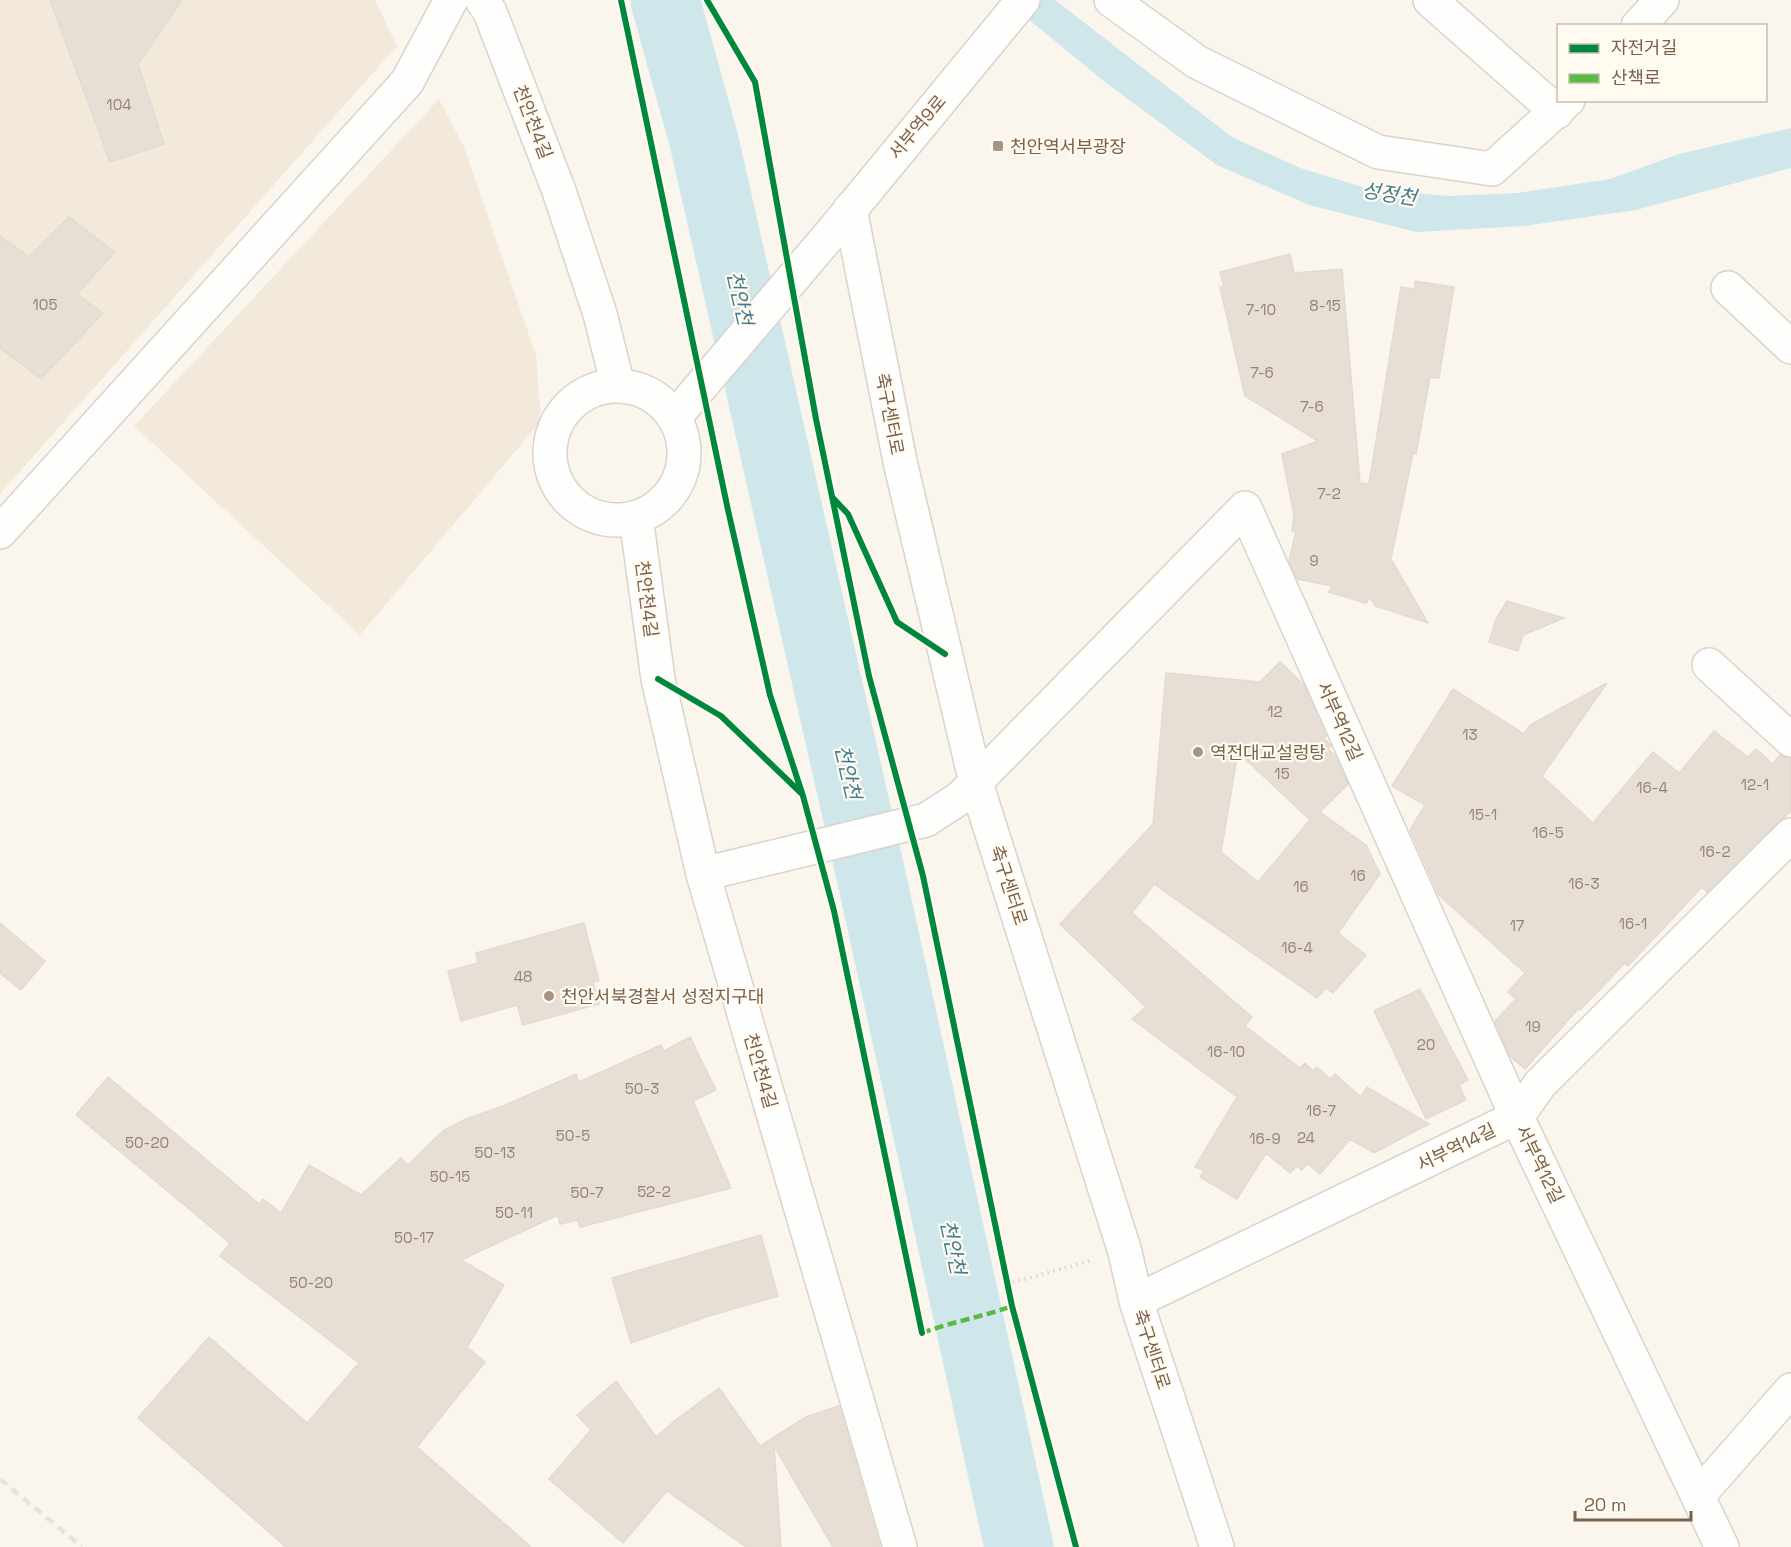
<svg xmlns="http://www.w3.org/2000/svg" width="1791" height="1547" font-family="'Space Grotesk','Noto Sans KR',sans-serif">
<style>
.residential{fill:#f3e9db}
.water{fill:#cfe6ea}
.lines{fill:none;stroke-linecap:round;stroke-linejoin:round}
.river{stroke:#cfe6ea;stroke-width:69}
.building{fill:#e7dfd5;stroke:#e3dad0;stroke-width:1.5;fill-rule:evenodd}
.minor-casing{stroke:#d9d3cc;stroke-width:36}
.path{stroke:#ddd6cf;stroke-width:4;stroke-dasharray:1.5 4.5;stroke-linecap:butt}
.minor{stroke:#fefefc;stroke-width:33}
.rail{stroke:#e6e3e6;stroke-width:4.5;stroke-dasharray:9 6;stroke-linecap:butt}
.quiet{stroke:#58b947;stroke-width:4.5;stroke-dasharray:9 4.5;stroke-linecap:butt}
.cycleway-casing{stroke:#fffbf1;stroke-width:10}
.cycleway{stroke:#00873e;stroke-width:6}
.poi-dot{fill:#a79484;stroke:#fffbf1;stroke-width:2}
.labels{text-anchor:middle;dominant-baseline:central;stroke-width:4.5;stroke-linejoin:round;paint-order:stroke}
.number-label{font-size:15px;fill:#988270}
.street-label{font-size:18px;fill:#7b604b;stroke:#fffbf1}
.poi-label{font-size:18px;fill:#7b604b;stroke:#fffbf1;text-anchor:start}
.water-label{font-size:20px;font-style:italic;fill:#427c8f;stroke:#fffbf1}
</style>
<rect width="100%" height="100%" fill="#faf6ee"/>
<!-- residential -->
<path class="residential" d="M 0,0 L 375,0 L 397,46 L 0,494 Z
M 439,99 L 464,147 L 536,355 L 541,421 L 360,635 L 134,426 Z"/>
<!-- water -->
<path class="water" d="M 1005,0 L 1055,0 L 1232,137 L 1300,168 L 1372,190 L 1449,196 L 1518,193 L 1610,179 L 1679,154 L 1791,128 L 1791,168 L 1636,210 L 1524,226 L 1416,232 L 1309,205 L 1217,165 L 1105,82 Z"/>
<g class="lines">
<!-- river -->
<path class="river" d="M 665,0 L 704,141 L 870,871 L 1019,1547"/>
</g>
<!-- building -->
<path class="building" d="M 50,0 L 182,0 L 138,64 L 164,144 L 110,162 Z
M 69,217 L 115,252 L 77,294 L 103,313 L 41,379 L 0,348 L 0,236 L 29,257 Z
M 1290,254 L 1294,273 L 1342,269 L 1360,483 L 1369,484 L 1401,287 L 1415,289 L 1415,281 L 1454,287 L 1439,378 L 1430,377 L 1416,454 L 1413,453 L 1391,559 L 1428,623 L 1375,606 L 1370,597 L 1366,603 L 1329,592 L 1332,586 L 1297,579 L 1289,561 L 1296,531 L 1292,531 L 1294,515 L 1282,454 L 1318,441 L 1245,396 L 1220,287 L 1224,286 L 1220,272 Z
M 1507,601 L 1564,618 L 1523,635 L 1518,651 L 1489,642 L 1496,619 Z
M 1280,662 L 1303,684 L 1326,736 L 1324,738 L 1331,746 L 1328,749 L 1335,756 L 1348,784 L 1320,812 L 1366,845 L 1380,874 L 1338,933 L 1366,955 L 1333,993 L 1326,988 L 1317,998 L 1154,884 L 1132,913 L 1252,1017 L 1245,1026 L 1300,1068 L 1305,1063 L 1313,1071 L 1317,1067 L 1330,1079 L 1335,1074 L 1361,1097 L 1367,1087 L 1429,1124 L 1374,1153 L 1350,1139 L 1320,1174 L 1307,1163 L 1302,1170 L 1297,1166 L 1290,1173 L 1266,1153 L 1237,1199 L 1200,1177 L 1204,1171 L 1195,1167 L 1237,1097 L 1132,1019 L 1146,1007 L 1060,924 L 1153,824 L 1166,673 L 1260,682 ZM 1238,752 L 1310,820 L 1258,882 L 1221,852 Z
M 1607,683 L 1542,776 L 1593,823 L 1653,752 L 1679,773 L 1714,731 L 1748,757 L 1756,749 L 1773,764 L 1780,755 L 1791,758 L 1791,811 L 1756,843 L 1707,892 L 1702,887 L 1628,966 L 1625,963 L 1580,1010 L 1578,1009 L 1525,1069 L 1510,1056 L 1495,1021 L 1516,999 L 1508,992 L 1525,973 L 1439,895 L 1410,830 L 1425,805 L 1392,786 L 1453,689 L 1524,734 L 1530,725 Z
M 0,923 L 45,961 L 21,990 L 0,973 Z
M 584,923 L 599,981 L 593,982 L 599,1004 L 523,1025 L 517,1005 L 461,1021 L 448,971 L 478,963 L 476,953 Z
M 1420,989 L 1468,1080 L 1459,1085 L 1466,1100 L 1426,1119 L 1374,1011 Z
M 690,1037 L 716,1090 L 693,1101 L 731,1188 L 580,1227 L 578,1220 L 560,1224 L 558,1215 L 461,1260 L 504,1285 L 467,1347 L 485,1362 L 417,1447 L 531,1547 L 286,1547 L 138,1418 L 209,1337 L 307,1423 L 359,1363 L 220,1256 L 230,1243 L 76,1115 L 108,1077 L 259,1204 L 263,1199 L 281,1213 L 309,1165 L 361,1195 L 401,1158 L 408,1165 L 444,1130 L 466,1119 L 503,1106 L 576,1074 L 579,1082 L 661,1045 L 664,1051 Z
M 761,1235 L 778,1296 L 706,1317 L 631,1343 L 612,1278 Z
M 616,1381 L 656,1437 L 677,1419 L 719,1388 L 760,1446 L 806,1417 L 839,1406 L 880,1547 L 833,1547 L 774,1446 L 781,1547 L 746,1547 L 667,1491 L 623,1543 L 549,1479 L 591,1430 L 577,1415 Z"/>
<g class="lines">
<!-- minor casing -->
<g class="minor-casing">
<path id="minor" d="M 482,0 L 490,12 L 559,191 L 600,314 L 618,386
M 1111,0 L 1197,62 L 1378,152 L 1492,169 L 1568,100
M 1430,0 L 1557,112
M 1638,26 L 1662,0
M 850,209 L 901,466 L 976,783 L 1125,1252 L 1136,1301 L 1217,1547
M 1728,288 L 1791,347
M550 453a67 67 0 1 1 134 0a67 67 0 1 1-134 0Z
M 674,418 L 833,231 L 1023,0
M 636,517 L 658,679 L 703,874 L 900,1547
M 0,532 L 407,82 L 451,0
M 1709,665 L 1791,740
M 703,874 L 926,820 L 960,798 L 1245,508 L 1517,1117 L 1722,1547
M 1136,1301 L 1517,1117 L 1540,1084 L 1791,835
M 1698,1496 L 1791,1390"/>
</g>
<!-- path -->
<path class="path" d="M 1007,1284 L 1090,1261"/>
<!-- minor -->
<use href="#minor" class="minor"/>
<!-- rail -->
<path class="rail" d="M 0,1479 L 82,1547"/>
<!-- quiet -->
<path class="quiet" d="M 922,1333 C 951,1322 982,1317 1012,1306"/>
<!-- cycleway casing -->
<g class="cycleway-casing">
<path id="cycleway" d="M 621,0 L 728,510 L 770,695 L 803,796 L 834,911 L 922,1333
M 707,0 L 755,82 L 816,419 L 869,676 L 923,876 L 1012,1306 L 1076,1547
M 833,498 L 848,514 L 897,622 L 945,654
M 658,679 L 721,716 L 801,793"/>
</g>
<!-- cycleway -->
<use href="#cycleway" class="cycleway"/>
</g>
<!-- markers -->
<g class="poi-dot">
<rect x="992" y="140" width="12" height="12" rx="3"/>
<circle cx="1198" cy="752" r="6"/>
<circle cx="549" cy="996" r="6"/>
</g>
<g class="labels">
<!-- number labels -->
<g class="number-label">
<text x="119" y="104">104</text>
<text x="45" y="304">105</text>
<text x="1325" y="305">8-15</text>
<text x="1261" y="309">7-10</text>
<text x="1262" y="372">7-6</text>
<text x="1312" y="406">7-6</text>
<text x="1329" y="493">7-2</text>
<text x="1314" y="560">9</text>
<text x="1275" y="711">12</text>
<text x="1470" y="734">13</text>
<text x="1282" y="773">15</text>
<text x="1755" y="784">12-1</text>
<text x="1652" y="787">16-4</text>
<text x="1483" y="814">15-1</text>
<text x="1548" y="832">16-5</text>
<text x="1715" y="851">16-2</text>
<text x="1358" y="875">16</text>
<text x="1584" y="883">16-3</text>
<text x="1301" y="886">16</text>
<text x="1633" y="923">16-1</text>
<text x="1517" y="925">17</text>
<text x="1297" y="947">16-4</text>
<text x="523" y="976">48</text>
<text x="1533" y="1026">19</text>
<text x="1426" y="1044">20</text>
<text x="1226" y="1051">16-10</text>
<text x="642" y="1088">50-3</text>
<text x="1321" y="1110">16-7</text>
<text x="573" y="1135">50-5</text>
<text x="1306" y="1137">24</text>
<text x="1265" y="1138">16-9</text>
<text x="147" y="1142">50-20</text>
<text x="495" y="1152">50-13</text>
<text x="450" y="1176">50-15</text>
<text x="654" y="1191">52-2</text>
<text x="587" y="1192">50-7</text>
<text x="514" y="1212">50-11</text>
<text x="414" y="1237">50-17</text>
<text x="311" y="1282">50-20</text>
</g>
<!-- street labels -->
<g class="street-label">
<text transform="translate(533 122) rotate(69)">천안천4길</text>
<text transform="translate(917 127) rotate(-50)">서부역9로</text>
<text transform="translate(890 414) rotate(79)">축구센터로</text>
<text transform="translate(647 599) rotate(83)">천안천4길</text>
<text transform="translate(1340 721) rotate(66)">서부역12길</text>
<text transform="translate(1009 885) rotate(72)">축구센터로</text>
<text transform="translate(761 1071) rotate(74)">천안천4길</text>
<text transform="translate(1456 1147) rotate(-26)">서부역14길</text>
<text transform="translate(1540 1164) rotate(64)">서부역12길</text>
<text transform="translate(1152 1349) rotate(72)">축구센터로</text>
</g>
<!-- poi labels -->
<g class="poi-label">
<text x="1010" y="146">천안역서부광장</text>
<text x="1210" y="752">역전대교설렁탕</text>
<text x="561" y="996">천안서북경찰서 성정지구대</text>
</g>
<!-- water labels -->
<g class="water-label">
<text transform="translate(1389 194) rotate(9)">성정천</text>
<text transform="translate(740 298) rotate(77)">천안천</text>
<text transform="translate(848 772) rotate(77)">천안천</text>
<text transform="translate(953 1247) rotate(78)">천안천</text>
</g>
</g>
<!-- legend -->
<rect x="1557" y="24" width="210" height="78" fill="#fffbf1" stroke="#cabdaf" stroke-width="1.5"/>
<rect x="1569" y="44" width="30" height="9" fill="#00873e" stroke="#cabdaf" stroke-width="1.5"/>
<text x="1611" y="54" font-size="18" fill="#7b604b">자전거길</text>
<rect x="1569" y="74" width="30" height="9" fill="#58b947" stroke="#cabdaf" stroke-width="1.5"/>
<text x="1611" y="84" font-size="18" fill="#7b604b">산책로</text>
<!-- scale -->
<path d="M1575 1511v9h116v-9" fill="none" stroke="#7b604b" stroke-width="3"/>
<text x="1584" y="1511" font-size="18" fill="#7b604b" stroke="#fffbf1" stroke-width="4.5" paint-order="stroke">20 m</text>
</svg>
